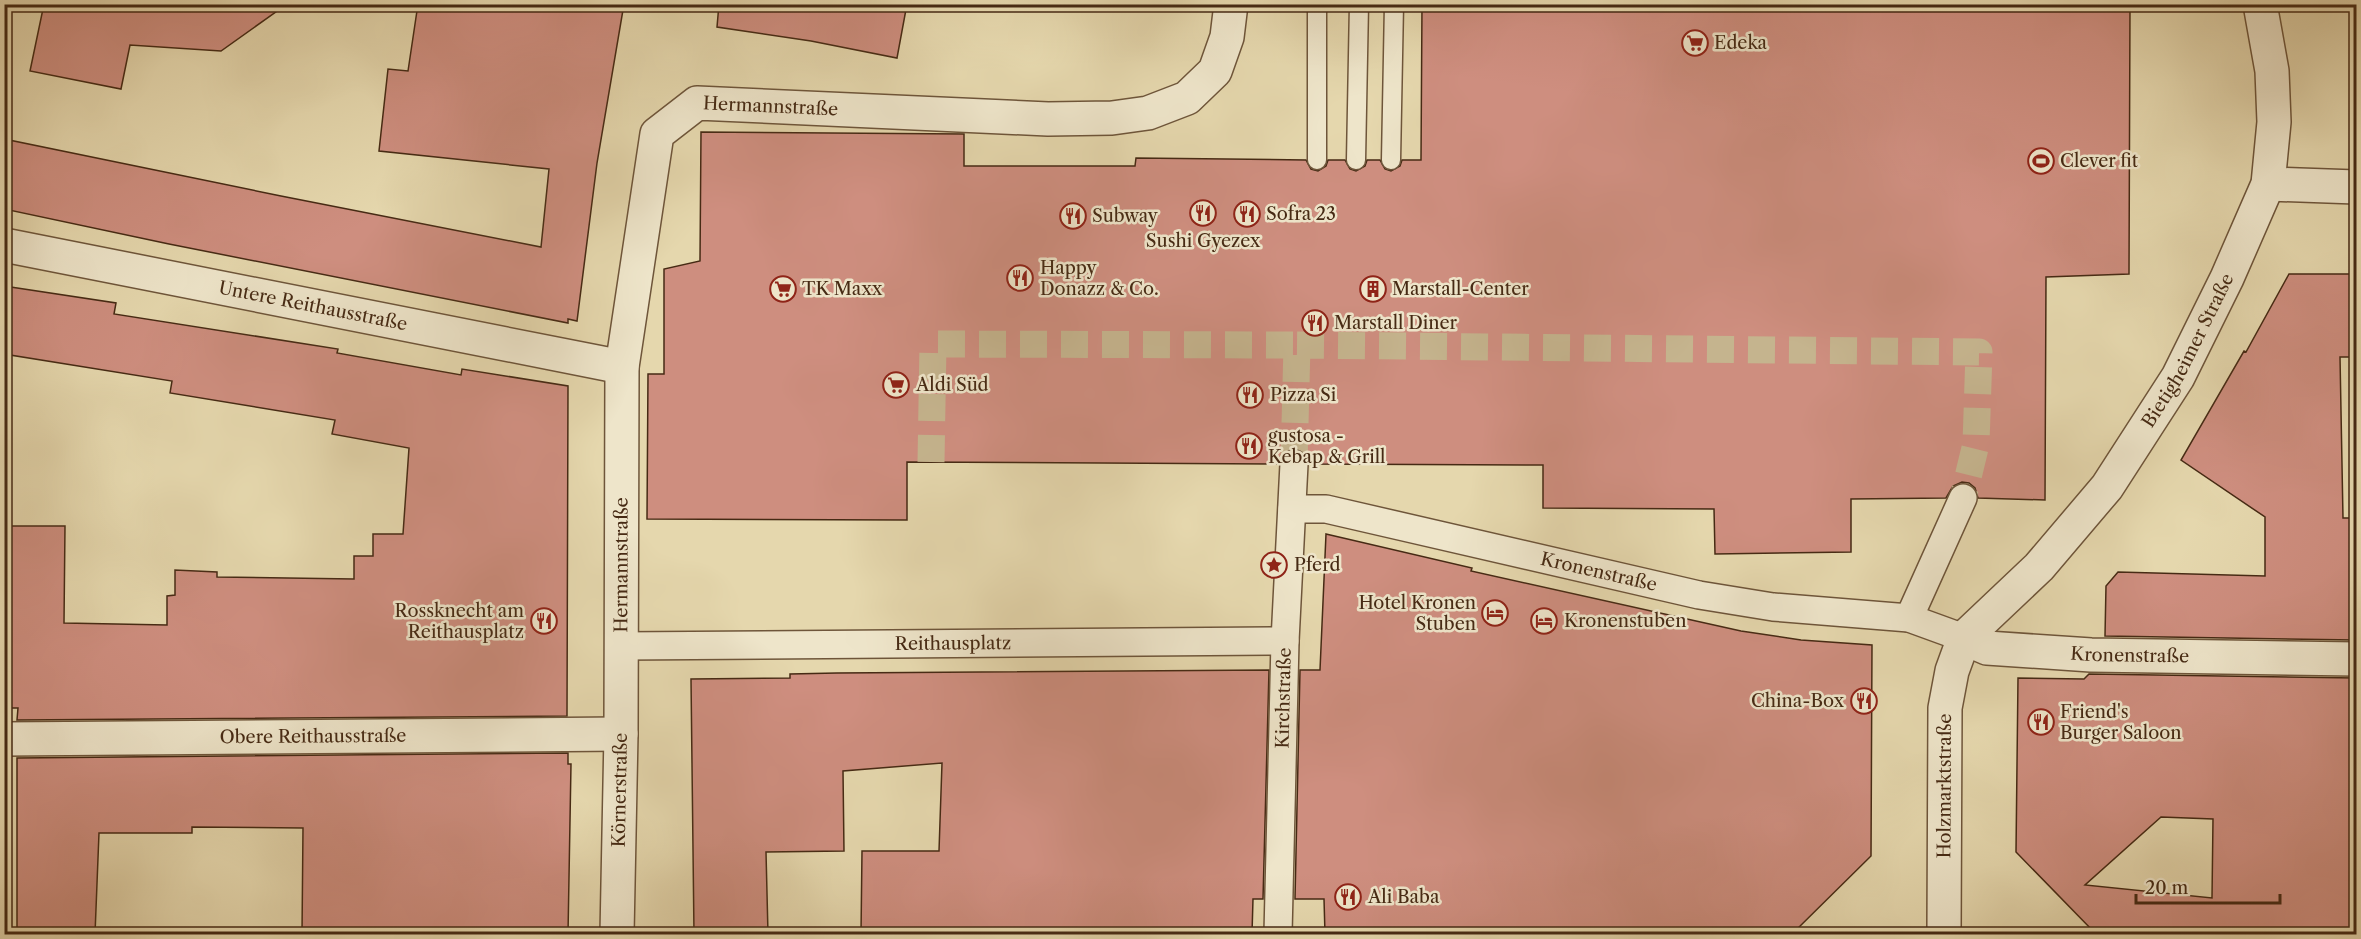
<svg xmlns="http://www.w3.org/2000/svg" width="2361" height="939" font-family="'Libre Caslon Text',serif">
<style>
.building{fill:#ce8e7f;stroke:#462a14;stroke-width:1.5;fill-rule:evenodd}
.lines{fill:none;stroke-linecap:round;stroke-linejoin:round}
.pedestrian-tunnel{stroke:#c5b48e;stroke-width:27;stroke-dasharray:27 14;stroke-linecap:butt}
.service-casing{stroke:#6e553a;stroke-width:21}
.pedestrian-casing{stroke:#6e553a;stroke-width:30}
.minor-casing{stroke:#6e553a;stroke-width:36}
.service{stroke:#eee5ca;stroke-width:18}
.pedestrian{stroke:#eee5ca;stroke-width:27}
.minor{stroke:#eee5ca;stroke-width:33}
.labels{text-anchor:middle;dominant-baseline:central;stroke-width:5;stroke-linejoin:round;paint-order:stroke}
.poi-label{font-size:18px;fill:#462a14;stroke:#eee5ca;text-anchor:start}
.street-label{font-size:18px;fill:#462a14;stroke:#eee5ca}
</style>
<rect width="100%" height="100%" fill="#e5d7ad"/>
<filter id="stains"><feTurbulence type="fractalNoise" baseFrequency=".00333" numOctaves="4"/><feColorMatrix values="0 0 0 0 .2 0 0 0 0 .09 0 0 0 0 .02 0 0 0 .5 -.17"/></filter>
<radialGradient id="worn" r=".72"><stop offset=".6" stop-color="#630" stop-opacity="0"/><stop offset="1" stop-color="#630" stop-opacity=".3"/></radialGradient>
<!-- building -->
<path class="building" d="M 44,4 L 287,4 L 221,51 L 130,45 L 121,89 L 30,71 Z
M 418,4 L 624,4 L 597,163 L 577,321 L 568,319 L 568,323 L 169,244 L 4,209 L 4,139 L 281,196 L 541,247 L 549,169 L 379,151 L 388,69 L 408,71 Z
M 719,4 L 907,4 L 897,58 L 811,41 L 717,27 Z
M 1422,4 L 2130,4 L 2129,274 L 2046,277 L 2045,500 L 1978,498 L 1975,488 L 1969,483 L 1962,482 L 1953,486 L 1946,498 L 1851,499 L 1851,552 L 1715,554 L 1714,509 L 1543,508 L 1543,465 L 1310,464 L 1308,457 L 1303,451 L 1294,448 L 1287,450 L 1281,455 L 1278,464 L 907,462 L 907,520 L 647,519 L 648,374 L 664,374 L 664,269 L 700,261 L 701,132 L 964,134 L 964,166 L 1135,166 L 1136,158 L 1306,160 L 1311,169 L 1318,171 L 1326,166 L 1328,160 L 1345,160 L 1350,169 L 1356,171 L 1365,166 L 1367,160 L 1380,160 L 1385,169 L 1391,171 L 1400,166 L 1402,160 L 1421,160 Z
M 2289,274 L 2356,274 L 2356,357 L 2340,357 L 2343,518 L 2356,518 L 2356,640 L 2105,636 L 2106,586 L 2118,572 L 2265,576 L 2265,517 L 2181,460 L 2244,351 L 2246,352 Z
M 4,286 L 116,303 L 114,314 L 338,349 L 337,353 L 461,375 L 462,369 L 568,386 L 567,716 L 17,720 L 18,708 L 4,708 L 4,526 L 65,526 L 64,623 L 167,625 L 167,596 L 175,595 L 175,570 L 217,572 L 217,577 L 354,579 L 354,556 L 373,556 L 373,534 L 403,534 L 409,448 L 332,434 L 335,420 L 170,393 L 172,381 L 4,354 Z
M 1326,534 L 1472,568 L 1471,571 L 1741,631 L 1801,640 L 1872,645 L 1871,856 L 1792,934 L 1325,934 L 1324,899 L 1295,899 L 1300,670 L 1320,670 Z
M 1269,670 L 1263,899 L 1253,899 L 1252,934 L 861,934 L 862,851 L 939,851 L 942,763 L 843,771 L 844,851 L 766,852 L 768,934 L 694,934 L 691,679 L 790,678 L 790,674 L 837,673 Z
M 2089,674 L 2356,678 L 2356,934 L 2096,934 L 2016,852 L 2018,678 L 2084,679 ZM 2161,817 L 2213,819 L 2212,898 L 2085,885 Z
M 568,753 L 568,764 L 571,764 L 568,934 L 302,934 L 303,828 L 192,827 L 192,833 L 99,833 L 95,934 L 17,934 L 17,758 Z"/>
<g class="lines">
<!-- pedestrian-tunnel -->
<path class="pedestrian-tunnel" d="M 1297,345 L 1979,352 L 1976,444 L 1963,498
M 931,462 L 933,344 L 1297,345 L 1294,464"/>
<!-- service casing -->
<g class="service-casing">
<path id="service" d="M 1317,160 L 1317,4
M 1356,160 L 1359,4
M 1391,160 L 1394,4"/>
</g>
<!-- pedestrian casing -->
<g class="pedestrian-casing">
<g id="pedestrian">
<path id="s1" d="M 1292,509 L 1326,509 L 1699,595 L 1773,607 L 1909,618 L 1964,638"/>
<path d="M 1909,618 L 1963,498"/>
<path id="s2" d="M 621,646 L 1285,641"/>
<path id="s3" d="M 1278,934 L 1285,641 L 1294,464"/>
</g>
</g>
<!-- minor casing -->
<g class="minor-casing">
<g id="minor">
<path d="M 2268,184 L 2356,187"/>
<path id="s4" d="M 4,245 L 622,367"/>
<path id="s5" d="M 1964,638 L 1987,648 L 2091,655 L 2356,659"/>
<path id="s6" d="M 4,739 L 621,734"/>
<path id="s7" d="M 617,934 L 621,734 L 622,367 L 657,134 L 697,103 L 1048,119 L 1112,118 L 1148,113 L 1187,98 L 1215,71 L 1227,37 L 1231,4"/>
<path id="s8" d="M 1944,934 L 1945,708 L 1952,671 L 1964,638 L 2039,567 L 2107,487 L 2178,377 L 2227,278 L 2268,184 L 2274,122 L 2272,71 L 2260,4"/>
</g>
</g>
<!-- service -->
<use href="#service" class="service"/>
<!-- pedestrian -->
<use href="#pedestrian" class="pedestrian"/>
<!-- minor -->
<use href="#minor" class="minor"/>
</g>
<!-- icons -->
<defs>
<g id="supermarket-ring" transform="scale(1.35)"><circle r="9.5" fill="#eee5ca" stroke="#8f2418" stroke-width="1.5"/><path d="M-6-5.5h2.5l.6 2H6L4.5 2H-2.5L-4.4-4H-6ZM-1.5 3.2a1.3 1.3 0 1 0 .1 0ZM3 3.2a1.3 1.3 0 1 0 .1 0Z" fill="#8f2418"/></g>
<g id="stadium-ring" transform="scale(1.35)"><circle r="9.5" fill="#eee5ca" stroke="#8f2418" stroke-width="1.5"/><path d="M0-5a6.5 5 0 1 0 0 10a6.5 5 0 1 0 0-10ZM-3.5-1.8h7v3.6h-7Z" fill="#8f2418"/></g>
<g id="restaurant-ring" transform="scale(1.35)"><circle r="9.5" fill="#eee5ca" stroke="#8f2418" stroke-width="1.5"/><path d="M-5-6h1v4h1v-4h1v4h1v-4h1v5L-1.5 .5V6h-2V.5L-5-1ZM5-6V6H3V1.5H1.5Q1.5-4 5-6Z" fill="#8f2418"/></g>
<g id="building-ring" transform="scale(1.35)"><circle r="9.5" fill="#eee5ca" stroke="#8f2418" stroke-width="1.5"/><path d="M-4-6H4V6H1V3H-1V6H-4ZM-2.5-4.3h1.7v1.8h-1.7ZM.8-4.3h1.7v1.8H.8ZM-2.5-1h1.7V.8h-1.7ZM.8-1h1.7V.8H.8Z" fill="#8f2418"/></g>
<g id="sight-ring" transform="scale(1.35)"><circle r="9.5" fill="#eee5ca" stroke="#8f2418" stroke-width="1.5"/><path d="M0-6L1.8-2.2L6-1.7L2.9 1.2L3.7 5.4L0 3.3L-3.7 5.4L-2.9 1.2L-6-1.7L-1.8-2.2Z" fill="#8f2418"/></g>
<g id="hotel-ring" transform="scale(1.35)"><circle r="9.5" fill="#eee5ca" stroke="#8f2418" stroke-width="1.5"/><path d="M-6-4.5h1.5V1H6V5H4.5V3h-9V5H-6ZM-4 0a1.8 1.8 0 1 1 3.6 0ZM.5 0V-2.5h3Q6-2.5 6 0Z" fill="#8f2418"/></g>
</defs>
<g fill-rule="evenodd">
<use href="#supermarket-ring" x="1695" y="43"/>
<use href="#stadium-ring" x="2041" y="161"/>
<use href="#restaurant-ring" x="1203" y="213"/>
<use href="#restaurant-ring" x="1247" y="214"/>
<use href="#restaurant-ring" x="1073" y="216"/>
<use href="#restaurant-ring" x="1020" y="278"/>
<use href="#supermarket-ring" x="783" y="289"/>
<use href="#building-ring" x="1373" y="289"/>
<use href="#restaurant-ring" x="1315" y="323"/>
<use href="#supermarket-ring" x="896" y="385"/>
<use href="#restaurant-ring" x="1250" y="395"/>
<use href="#restaurant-ring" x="1249" y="446"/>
<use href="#sight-ring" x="1274" y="565"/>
<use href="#hotel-ring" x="1495" y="613"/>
<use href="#restaurant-ring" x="544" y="621"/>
<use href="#hotel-ring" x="1544" y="621"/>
<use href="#restaurant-ring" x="1864" y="701"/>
<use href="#restaurant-ring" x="2041" y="722"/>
<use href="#restaurant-ring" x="1348" y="897"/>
</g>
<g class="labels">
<!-- poi labels -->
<g class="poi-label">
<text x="1714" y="43">Edeka</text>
<text x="2060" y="161">Clever fit</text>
<text x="1266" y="214">Sofra 23</text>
<text x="1092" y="216">Subway</text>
<text x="1203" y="241" text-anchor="middle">Sushi Gyezex</text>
<text x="1040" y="268">Happy<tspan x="1040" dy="21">Donazz &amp; Co.</tspan></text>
<text x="802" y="289">TK Maxx</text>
<text x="1392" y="289">Marstall-Center</text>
<text x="1334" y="323">Marstall Diner</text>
<text x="916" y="385">Aldi Süd</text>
<text x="1270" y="395">Pizza Si</text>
<text x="1268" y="436">gustosa -<tspan x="1268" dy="21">Kebap &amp; Grill</tspan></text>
<text x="1294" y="565">Pferd</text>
<text x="1476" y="603" text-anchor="end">Hotel Kronen<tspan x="1476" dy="21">Stuben</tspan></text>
<text x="524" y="611" text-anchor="end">Rossknecht am<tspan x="524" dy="21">Reithausplatz</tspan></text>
<text x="1564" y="621">Kronenstuben</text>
<text x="1844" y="701" text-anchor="end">China-Box</text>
<text x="2060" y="712">Friend's<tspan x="2060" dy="21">Burger Saloon</tspan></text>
<text x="1368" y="897">Ali Baba</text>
</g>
<!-- street labels -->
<g class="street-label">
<text stroke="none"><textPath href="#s7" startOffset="927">Hermannstraße</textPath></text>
<text stroke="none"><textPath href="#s4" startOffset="315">Untere Reithausstraße</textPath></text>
<text stroke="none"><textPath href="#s8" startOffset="666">Bietigheimer Straße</textPath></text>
<text stroke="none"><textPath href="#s7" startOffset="369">Hermannstraße</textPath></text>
<text stroke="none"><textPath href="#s1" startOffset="314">Kronenstraße</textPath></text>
<text stroke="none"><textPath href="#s2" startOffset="332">Reithausplatz</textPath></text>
<text stroke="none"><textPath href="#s5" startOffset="168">Kronenstraße</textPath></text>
<text stroke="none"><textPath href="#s3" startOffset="236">Kirchstraße</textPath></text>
<text stroke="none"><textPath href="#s6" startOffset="309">Obere Reithausstraße</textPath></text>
<text stroke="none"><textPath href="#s8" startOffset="148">Holzmarktstraße</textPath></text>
<text stroke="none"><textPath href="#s7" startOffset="144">Körnerstraße</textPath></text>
</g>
</g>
<!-- margin -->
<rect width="2361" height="939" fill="none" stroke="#e5d7ad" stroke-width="24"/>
<rect x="6" y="6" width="2349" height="927" fill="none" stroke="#462a14" stroke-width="3"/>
<rect x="12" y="12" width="2337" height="915" fill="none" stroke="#462a14" stroke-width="1.5"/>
<!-- scale -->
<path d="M2136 894v9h144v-9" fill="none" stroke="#462a14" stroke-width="3"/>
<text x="2145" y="894" font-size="18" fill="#462a14" stroke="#eee5ca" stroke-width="4.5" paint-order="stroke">20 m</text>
<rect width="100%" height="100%" filter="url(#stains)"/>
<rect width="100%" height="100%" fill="url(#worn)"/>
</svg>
